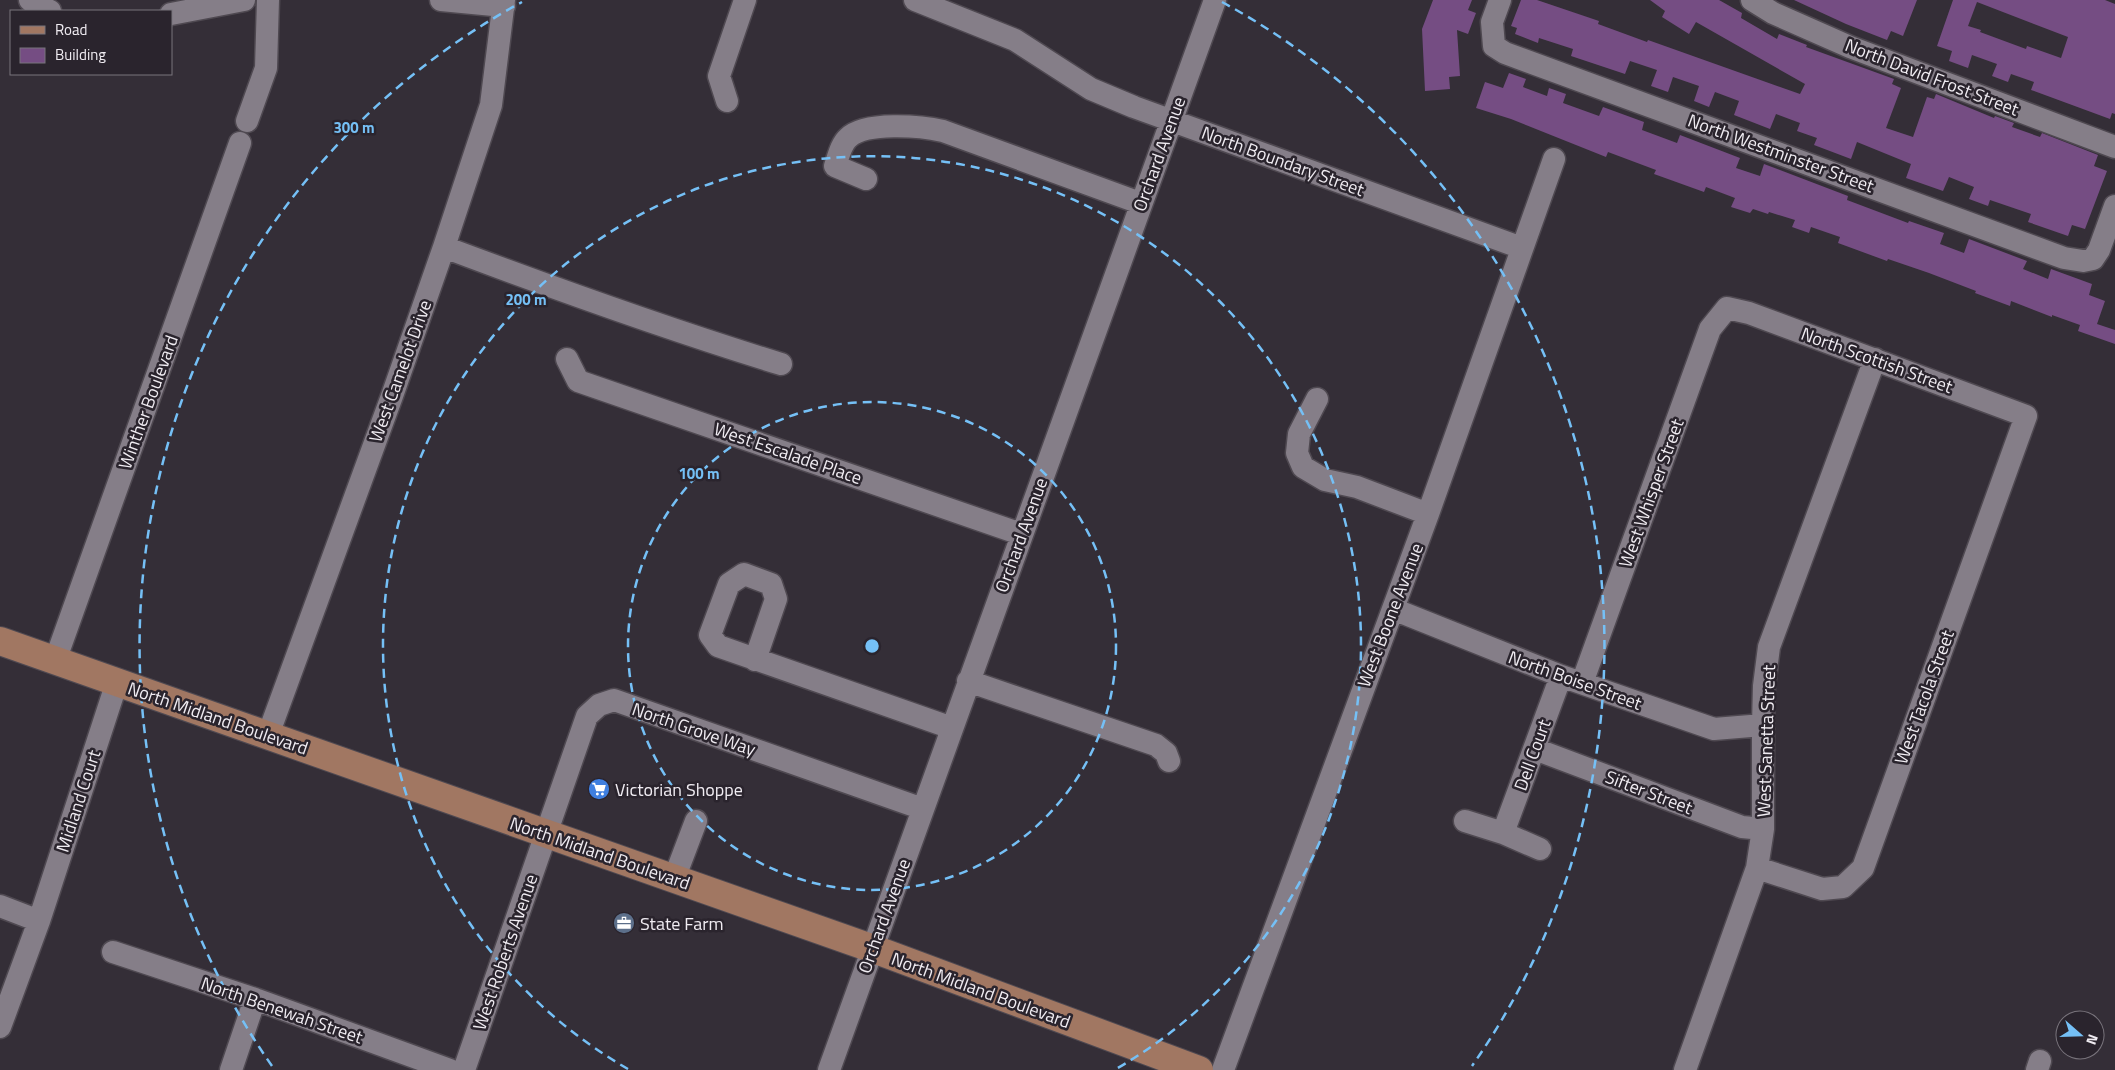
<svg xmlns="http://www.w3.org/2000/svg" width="2115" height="1070" font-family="'Titillium Web',sans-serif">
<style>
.building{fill:#754d83;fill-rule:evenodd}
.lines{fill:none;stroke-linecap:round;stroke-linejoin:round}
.minor-casing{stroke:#4f4951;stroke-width:25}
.major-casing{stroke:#4f4951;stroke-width:30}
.minor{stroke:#857e88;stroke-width:22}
.major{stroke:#a17762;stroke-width:28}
.ring{fill:none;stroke:#75c0f6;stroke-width:2.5;stroke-dasharray:9 6}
.labels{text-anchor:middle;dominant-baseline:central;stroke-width:5;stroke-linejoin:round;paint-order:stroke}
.street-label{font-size:18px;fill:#f0ecf2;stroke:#2a242d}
.poi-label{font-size:18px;fill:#f0ecf2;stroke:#2a242d;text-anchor:start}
.centre{fill:#75c0f6;stroke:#2a242d;stroke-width:2.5}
.ring-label{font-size:15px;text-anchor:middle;font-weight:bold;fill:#75c0f6;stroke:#2a242d;stroke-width:5;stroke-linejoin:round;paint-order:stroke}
</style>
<rect width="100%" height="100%" fill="#342e37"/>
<!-- building -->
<path class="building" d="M 1433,0 L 1472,0 L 1468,10 L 1476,13 L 1468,34 L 1457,30 L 1460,76 L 1449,77 L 1450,89 L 1425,91 L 1422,29 Z
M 1521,0 L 1537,0 L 1599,21 L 1598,24 L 1647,42 L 1648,40 L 1800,94 L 1805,84 L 1696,22 L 1689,34 L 1662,17 L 1665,11 L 1650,0 L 1719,0 L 1742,13 L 1741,18 L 1777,39 L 1779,34 L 1807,45 L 1806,47 L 1894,79 L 1892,84 L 1901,88 L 1886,128 L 1913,137 L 1927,97 L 1934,99 L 1936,94 L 1994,118 L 1995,116 L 2014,123 L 2012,127 L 2040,137 L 2042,133 L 2098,155 L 2094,166 L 2107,171 L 2085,229 L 2072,225 L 2068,236 L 2028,222 L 2031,214 L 1990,200 L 1988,206 L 1969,199 L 1974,187 L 1949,177 L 1943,191 L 1906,178 L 1911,164 L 1857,142 L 1851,159 L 1814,145 L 1817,138 L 1797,131 L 1800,123 L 1776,114 L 1770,129 L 1734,115 L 1739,101 L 1715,92 L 1709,107 L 1694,101 L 1699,86 L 1673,77 L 1668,92 L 1651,86 L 1657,70 L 1630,61 L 1625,74 L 1571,56 L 1573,49 L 1539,38 L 1538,43 L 1515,34 L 1517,28 L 1511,26 Z
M 1794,0 L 1917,0 L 1903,36 L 1891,31 L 1887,40 L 1846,24 Z
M 1953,0 L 2105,0 L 2115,4 L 2115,114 L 2112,113 L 2110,119 L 2031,90 L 2034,82 L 2011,74 L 2008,82 L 1992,76 L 1997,64 L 1972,55 L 1968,68 L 1949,61 L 1952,51 L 1937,46 ZM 1977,2 L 2068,37 L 2061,58 L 2027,46 L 2026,49 L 1980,32 L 1981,30 L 1968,26 Z
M 1509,73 L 1526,79 L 1523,87 L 1547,96 L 1549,88 L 1566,94 L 1563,103 L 1599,116 L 1603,107 L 1644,122 L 1642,130 L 1677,143 L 1680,135 L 1740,158 L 1736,168 L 1760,176 L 1764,164 L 1848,196 L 1847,200 L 1908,223 L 1909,221 L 1944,233 L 1940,244 L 1964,253 L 1969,239 L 2027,261 L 2023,269 L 2048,279 L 2051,269 L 2092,284 L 2089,295 L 2105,301 L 2097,324 L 2115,330 L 2115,344 L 2078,331 L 2080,325 L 2052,315 L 2052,317 L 2011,301 L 2010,306 L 1975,293 L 1976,291 L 1929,273 L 1888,259 L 1887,261 L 1838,243 L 1840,237 L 1811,227 L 1809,233 L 1792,227 L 1795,220 L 1769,212 L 1768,214 L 1753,209 L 1750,213 L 1731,207 L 1735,198 L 1706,187 L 1704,192 L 1654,174 L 1656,170 L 1608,152 L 1606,157 L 1511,119 L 1476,108 L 1485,82 L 1503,88 Z"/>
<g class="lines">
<!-- minor casing -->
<g class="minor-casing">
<path id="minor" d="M 30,0 L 50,11
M 441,0 L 504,6
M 915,0 L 1015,40 L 1091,89 L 1134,107 L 1522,248
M 1500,0 L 1492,22 L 1494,46 L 1505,53 L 2064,258 L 2083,261 L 2093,259 L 2099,250 L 2115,206
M 1752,0 L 1773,13 L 1850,47 L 2115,147
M 171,14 L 244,0
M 727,101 L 719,76 L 745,0
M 247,121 L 266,68 L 268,0
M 866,179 L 835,166 C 838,158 841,144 848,138 C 865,121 921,126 943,131 L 1140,203
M 444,247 C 556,289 667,329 781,364
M 567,359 L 578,381 L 1021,534
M 1317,399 L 1299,434 L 1297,453 L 1303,467 L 1325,480 L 1357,487 L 1428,514
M 1393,609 L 1561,676 L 1714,729 L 1763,725
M 755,660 L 776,599 L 771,584 L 744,574 L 729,584 L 710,635 L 718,646 L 952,728
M 55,661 L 240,143
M 968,681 L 1156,745 L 1166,753 L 1169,761
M 1582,683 L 1710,329 L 1727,308 L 1749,313 L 2026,416 L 1863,868 L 1843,887 L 1822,889 L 1757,868
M 268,735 L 392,396 L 444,247 L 491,105 L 504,0
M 1535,749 L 1742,827 L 1763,829
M 1465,821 L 1503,833 L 1561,676
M 1503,833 L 1540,849
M 674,879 L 696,821
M 0,906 L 39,921
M 113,952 L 255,999 L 450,1070
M 0,1027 L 39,921 L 117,682
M 231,1070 L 255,999
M 464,1070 L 587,716 L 599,705 L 614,700 L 923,809
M 829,1070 L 1215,0
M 1223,1070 L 1428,514 L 1554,159
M 1685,1070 L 1757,868 L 1763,829 L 1763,725 L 1764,686 L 1769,647 L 1875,359
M 2037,1070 L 2040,1061"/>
</g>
<!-- major casing -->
<g class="major-casing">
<path id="major" d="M 0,641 L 871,948 L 1199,1070"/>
</g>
<!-- minor -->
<use href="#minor" class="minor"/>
<!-- major -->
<use href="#major" class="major"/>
</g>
<!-- distance rings -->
<g class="ring">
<circle cx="872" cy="646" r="244"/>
<path d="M628 1069A489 489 0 1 1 1116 1069"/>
<path d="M272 1066A733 733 0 0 1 522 2M1222 2A733 733 0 0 1 1472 1066"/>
</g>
<!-- icons -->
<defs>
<g id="supermarket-disc" transform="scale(1.125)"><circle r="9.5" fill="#3f7fe0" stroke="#2a242d"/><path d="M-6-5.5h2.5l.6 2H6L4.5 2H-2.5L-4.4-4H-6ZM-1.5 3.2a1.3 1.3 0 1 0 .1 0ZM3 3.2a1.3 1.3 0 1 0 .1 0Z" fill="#fff"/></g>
<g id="office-disc" transform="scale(1.125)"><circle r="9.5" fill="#5c6f8a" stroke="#2a242d"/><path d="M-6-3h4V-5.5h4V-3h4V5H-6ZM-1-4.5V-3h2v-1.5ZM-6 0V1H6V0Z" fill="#fff"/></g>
</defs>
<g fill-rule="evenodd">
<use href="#supermarket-disc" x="599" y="789"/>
<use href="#office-disc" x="624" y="923"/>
</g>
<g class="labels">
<!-- street labels -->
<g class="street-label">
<text transform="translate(1932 77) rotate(21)">North David Frost Street</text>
<text transform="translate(1781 153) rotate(20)">North Westminster Street</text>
<text transform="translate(1159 154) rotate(-70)">Orchard Avenue</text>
<text transform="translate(1283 161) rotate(20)">North Boundary Street</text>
<text transform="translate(1877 360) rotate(20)">North Scottish Street</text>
<text transform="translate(400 371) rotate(-70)">West Camelot Drive</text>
<text transform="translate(148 402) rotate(-70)">Winther Boulevard</text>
<text transform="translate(788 453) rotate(19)">West Escalade Place</text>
<text transform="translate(1651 493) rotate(-70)">West Whisper Street</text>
<text transform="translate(1021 535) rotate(-70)">Orchard Avenue</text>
<text transform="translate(1390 615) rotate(-69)">West Boone Avenue</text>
<text transform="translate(1575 680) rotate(20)">North Boise Street</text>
<text transform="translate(1924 697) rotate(-70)">West Tacola Street</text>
<text transform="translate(218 718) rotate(19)">North Midland Boulevard</text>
<text transform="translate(694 729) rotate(19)">North Grove Way</text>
<text transform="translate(1766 741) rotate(-88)">West Sanetta Street</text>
<text transform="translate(1532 755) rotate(-70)">Dell Court</text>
<text transform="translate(1649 792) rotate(21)">Sifter Street</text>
<text transform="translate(78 801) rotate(-72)">Midland Court</text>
<text transform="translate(600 853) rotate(19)">North Midland Boulevard</text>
<text transform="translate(884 916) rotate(-70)">Orchard Avenue</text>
<text transform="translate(505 952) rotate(-71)">West Roberts Avenue</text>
<text transform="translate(981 990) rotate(20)">North Midland Boulevard</text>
<text transform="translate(282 1010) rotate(19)">North Benewah Street</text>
</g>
<!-- poi labels -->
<g class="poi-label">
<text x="615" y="789">Victorian Shoppe</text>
<text x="640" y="923">State Farm</text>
</g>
</g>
<circle cx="872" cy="646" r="8" class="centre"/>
<g class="ring-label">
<text x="354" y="133">300 m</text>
<text x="526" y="305">200 m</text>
<text x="699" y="479">100 m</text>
</g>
<!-- legend -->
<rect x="10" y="10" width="162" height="65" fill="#2a242d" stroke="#79747c"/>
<rect x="20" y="26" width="25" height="8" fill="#a17762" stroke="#79747c"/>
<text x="55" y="35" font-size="15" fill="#f0ecf2">Road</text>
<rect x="20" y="48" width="25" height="15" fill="#754d83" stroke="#79747c"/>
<text x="55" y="60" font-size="15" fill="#f0ecf2">Building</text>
<!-- north arrow -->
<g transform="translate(2080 1035) rotate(110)"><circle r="24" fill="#2a242d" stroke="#79747c"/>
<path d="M0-4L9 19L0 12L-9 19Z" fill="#75c0f6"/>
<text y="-8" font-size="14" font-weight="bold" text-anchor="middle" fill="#f0ecf2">N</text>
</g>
</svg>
